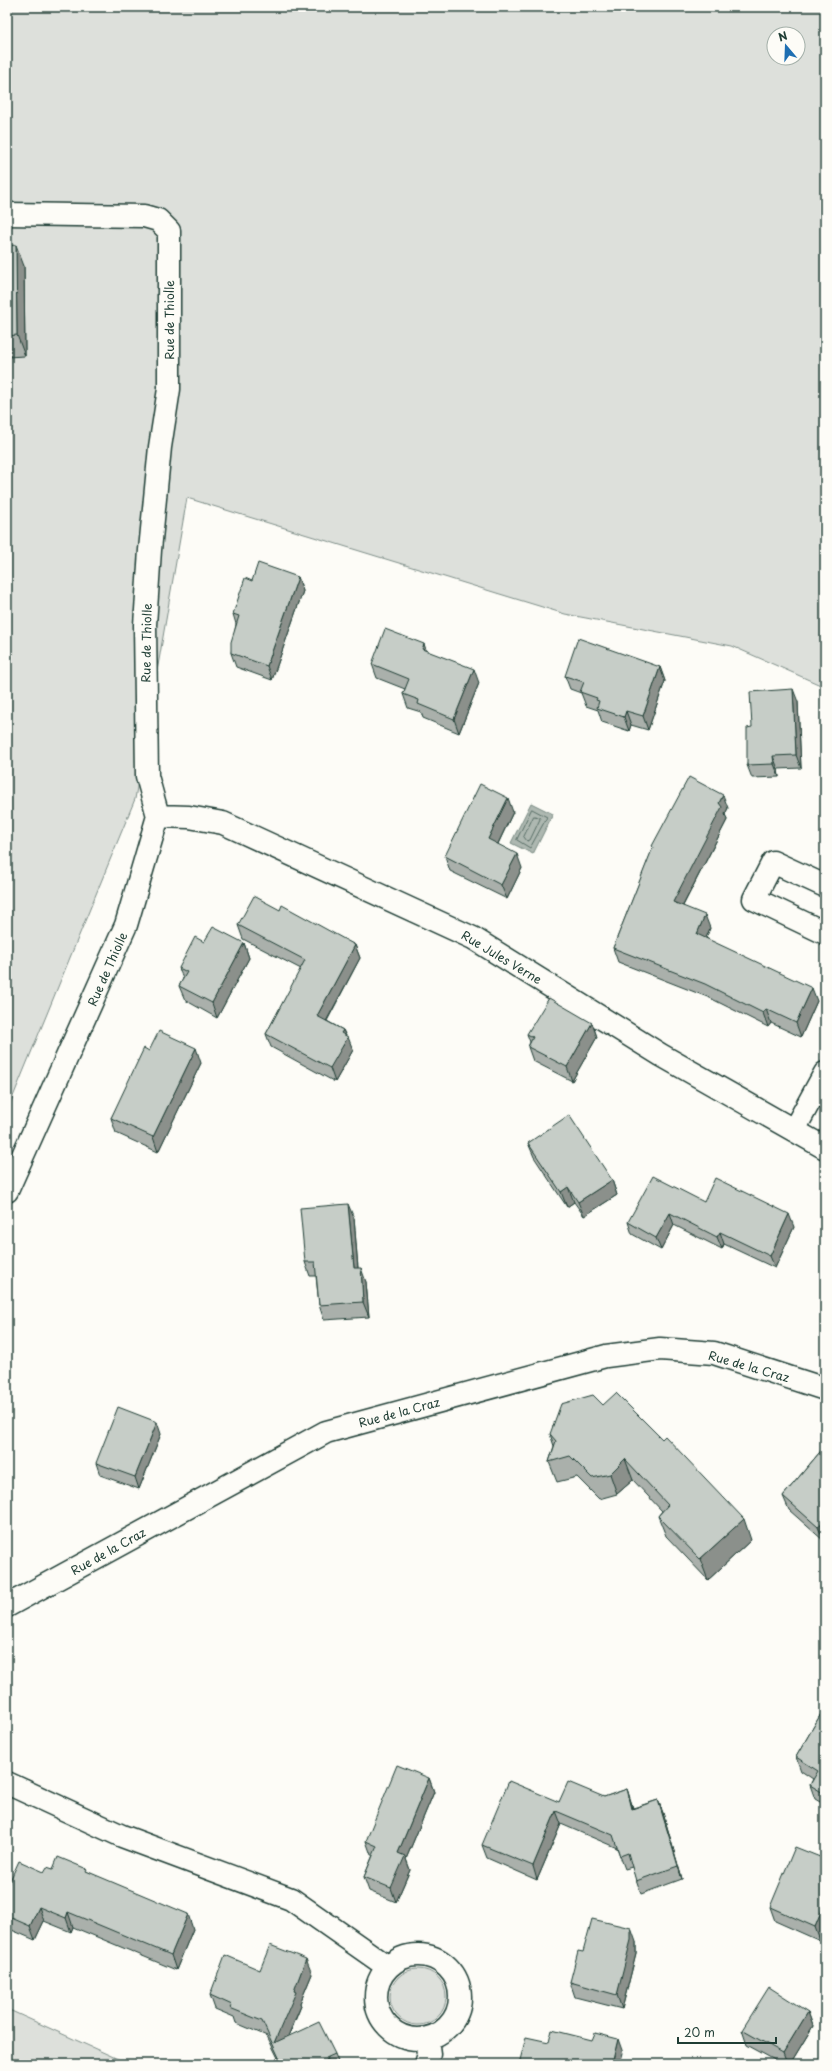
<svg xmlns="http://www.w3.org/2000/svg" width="832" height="2071" font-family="'Playpen Sans',sans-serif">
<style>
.green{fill:#dde0db;stroke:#7e8e88;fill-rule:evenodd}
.water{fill:#aeb8b1;stroke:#75877f}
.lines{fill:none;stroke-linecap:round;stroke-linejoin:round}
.shore{stroke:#586e66;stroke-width:1}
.minor-casing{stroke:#1f3d34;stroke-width:25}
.minor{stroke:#fdfcf7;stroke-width:22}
.wall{fill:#aab0ab;stroke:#1f3d34}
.shaded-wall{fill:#8b908b;stroke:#1f3d34}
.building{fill:#c6cdc7;stroke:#1f3d34}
.labels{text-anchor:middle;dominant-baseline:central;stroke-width:4;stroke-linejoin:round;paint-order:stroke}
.street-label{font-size:12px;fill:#1f3d34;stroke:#fdfcf7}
</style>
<rect width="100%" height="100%" fill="#fdfcf7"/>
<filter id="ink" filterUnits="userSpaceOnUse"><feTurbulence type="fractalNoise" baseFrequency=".025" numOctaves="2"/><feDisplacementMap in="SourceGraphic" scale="8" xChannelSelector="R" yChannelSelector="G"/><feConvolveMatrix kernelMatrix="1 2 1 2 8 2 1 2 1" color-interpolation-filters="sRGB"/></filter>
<g filter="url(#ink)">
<!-- green -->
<path class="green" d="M 7,7 L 825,7 L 825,687 L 732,646 L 565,614 L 187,498 L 135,799 L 10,1104 L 7,1103 ZM 774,34 L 798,34 L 798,58 L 774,58 Z
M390 1997a28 28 0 1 1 56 0a28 28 0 1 1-56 0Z
M 7,2009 L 129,2064 L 7,2064 Z"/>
<!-- water -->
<path class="water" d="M 531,803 L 553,814 L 533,854 L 511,843 Z"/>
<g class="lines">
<!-- shore -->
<path class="shore" d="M 532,809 L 547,817 L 530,848 L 517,840 Z
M 534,816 L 539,817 L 540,819 L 530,840 L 527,841 L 524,837 Z"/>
<!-- minor casing -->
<g class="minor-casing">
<path id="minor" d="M 7,214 L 144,216 L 158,220 L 169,231 L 169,389 L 160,447 L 150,550 L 145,625 L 147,776 L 158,816 L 126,925 L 7,1191
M 158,816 L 189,817 L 223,823 L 473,938 L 661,1055 L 825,1148
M 825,886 L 773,862 L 754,899 L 825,933
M 794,1130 L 825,1073
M 7,1606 L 326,1432 L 606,1356 L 660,1349 L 714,1353 L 825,1389
M 7,1783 L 122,1836 L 291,1899 L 388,1967
M376 1997a42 42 0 1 1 84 0a42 42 0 1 1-84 0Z
M 426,2064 L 429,2054 L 427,2039"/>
</g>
<!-- minor -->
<use href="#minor" class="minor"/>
</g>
<!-- wall -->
<path class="wall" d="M 7,246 L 24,266 L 25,356 L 7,357 Z
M 298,577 L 303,591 L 272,680 L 236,667 L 231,653 L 236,624 L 233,614 L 252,581 Z
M 426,650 L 479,683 L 459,733 L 423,718 L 421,712 L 408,708 L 403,694 L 405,689 L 377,678 L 372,664 Z
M 660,667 L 665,681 L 648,730 L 631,725 L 629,731 L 602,722 L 598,710 L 586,706 L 581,693 L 570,689 L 565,676 Z
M 798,702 L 801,768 L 778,769 L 779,777 L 752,778 L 747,765 L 752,727 Z
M 728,808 L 725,814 L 727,820 L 683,906 L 710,928 L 706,938 L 817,1001 L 801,1037 L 771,1023 L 768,1027 L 710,998 L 618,962 L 613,948 L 653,848 L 652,846 Z
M 513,812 L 498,844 L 522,868 L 507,899 L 450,871 L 445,856 Z
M 280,910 L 355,945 L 360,958 L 327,1021 L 343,1030 L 353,1050 L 335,1082 L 271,1047 L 266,1034 L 301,969 L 243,939 L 238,925 Z
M 244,943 L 249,958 L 217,1018 L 185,1000 L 179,986 L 183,979 L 179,968 Z
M 592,1023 L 597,1037 L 572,1081 L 533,1061 L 528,1047 L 530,1042 L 527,1034 Z
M 149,1051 L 201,1063 L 158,1152 L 116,1133 L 111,1118 Z
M 528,1143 L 612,1180 L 617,1195 L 584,1216 L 574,1202 L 567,1207 L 534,1157 Z
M 704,1202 L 794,1227 L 775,1268 L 724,1244 L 722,1249 L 674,1225 L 661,1250 L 632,1234 L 628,1222 Z
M 354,1218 L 358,1268 L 366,1282 L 369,1317 L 324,1320 L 319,1305 L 316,1276 L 310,1276 L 305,1262 Z
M 603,1405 L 751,1540 L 708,1580 L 666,1536 L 658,1516 L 662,1511 L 633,1480 L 617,1494 L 599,1499 L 577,1477 L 557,1482 L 549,1462 L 554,1446 L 550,1434 Z
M 161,1434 L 139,1489 L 100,1475 L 96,1463 Z
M 825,1446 L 825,1539 L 824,1541 L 789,1510 L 783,1496 Z
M 825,1707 L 825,1805 L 815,1799 L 810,1785 L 813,1779 L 801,1771 L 796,1757 Z
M 429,1778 L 434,1792 L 406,1859 L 410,1870 L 396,1902 L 369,1891 L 364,1877 L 373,1855 L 371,1855 L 366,1841 Z
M 627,1789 L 633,1808 L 658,1800 L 663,1813 L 682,1879 L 641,1894 L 632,1867 L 625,1869 L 617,1848 L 561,1824 L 537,1880 L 487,1858 L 482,1845 L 559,1802 L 604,1797 Z
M 825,1859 L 825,1930 L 820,1941 L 775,1921 L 770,1907 Z
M 53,1869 L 88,1872 L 193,1929 L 176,1970 L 73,1927 L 71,1932 L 44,1921 L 35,1940 L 7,1928 L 7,1887 L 44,1872 Z
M 636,1942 L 636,1954 L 622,2009 L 575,1997 L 570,1982 L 583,1952 Z
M 260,1970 L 312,1974 L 300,2003 L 301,2006 L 289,2036 L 335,2054 L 339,2064 L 281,2064 L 267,2036 L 236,2023 L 234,2017 L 215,2009 L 210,1995 Z
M 808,2012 L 813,2026 L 790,2064 L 782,2064 L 747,2045 L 742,2030 Z"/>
<!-- shaded-wall -->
<path class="shaded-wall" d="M 16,245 L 24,266 L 25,356 L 17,335 Z
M 298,577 L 303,591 L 272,680 L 267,666 Z
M 424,644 L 429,658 L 422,649 Z
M 660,667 L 665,681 L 648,730 L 643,716 Z
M 474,669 L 479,683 L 459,733 L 454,719 Z
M 793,689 L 798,702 L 801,768 L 796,755 Z
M 626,711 L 631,725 L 629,731 L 624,717 Z
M 773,756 L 778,769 L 779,777 L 774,764 Z
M 723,795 L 728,808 L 725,814 L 727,820 L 678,915 L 673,902 L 719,803 Z
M 508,798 L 513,812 L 493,854 L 488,839 Z
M 517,854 L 522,868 L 507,899 L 501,885 Z
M 705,915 L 710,928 L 702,948 L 697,934 Z
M 244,943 L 249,958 L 217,1018 L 212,1003 Z
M 355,945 L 360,958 L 322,1029 L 317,1016 Z
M 812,988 L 817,1001 L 801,1037 L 796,1023 Z
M 766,1009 L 771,1023 L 768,1027 L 763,1013 Z
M 592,1023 L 597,1037 L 572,1081 L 567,1067 Z
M 343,1030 L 347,1039 L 348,1037 L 353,1050 L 335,1082 L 330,1068 L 341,1033 Z
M 196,1048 L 201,1063 L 158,1152 L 153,1137 Z
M 612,1180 L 617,1195 L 584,1216 L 578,1202 Z
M 568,1187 L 574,1202 L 567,1207 L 561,1192 Z
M 348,1204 L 354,1218 L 359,1282 L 354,1268 Z
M 670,1213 L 674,1225 L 661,1250 L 656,1238 Z
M 789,1214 L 794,1227 L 775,1268 L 770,1256 Z
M 720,1232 L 724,1244 L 722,1249 L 717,1237 Z
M 361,1268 L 366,1282 L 369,1317 L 363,1302 Z
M 157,1422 L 161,1434 L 139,1489 L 135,1477 Z
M 625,1459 L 633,1480 L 617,1494 L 610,1474 Z
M 744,1519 L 751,1540 L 708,1580 L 700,1559 Z
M 825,1519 L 825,1539 L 824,1541 L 818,1527 Z
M 429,1778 L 434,1792 L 406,1859 L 410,1870 L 396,1902 L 391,1888 L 398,1853 Z
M 627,1789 L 631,1802 L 637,1822 L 632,1809 Z
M 658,1800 L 663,1813 L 682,1879 L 678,1866 Z
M 556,1811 L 561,1824 L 537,1880 L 533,1866 Z
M 825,1903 L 825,1930 L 820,1941 L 815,1927 Z
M 39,1907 L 44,1921 L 35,1940 L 30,1926 Z
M 68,1912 L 73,1927 L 71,1932 L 66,1918 Z
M 188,1914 L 193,1929 L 176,1970 L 171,1955 Z
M 631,1928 L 636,1942 L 636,1954 L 622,2009 L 617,1995 Z
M 306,1959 L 312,1974 L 300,2003 L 301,2006 L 279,2057 L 274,2043 Z
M 808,2012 L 813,2026 L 790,2064 L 787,2064 L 783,2053 Z
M 618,2039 L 623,2053 L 620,2064 L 612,2064 Z"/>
<!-- building -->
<path class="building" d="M 16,245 L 17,335 L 7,336 L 7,246 Z
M 258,563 L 298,577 L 267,666 L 231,653 L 231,642 L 239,616 L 233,614 L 245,578 L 252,581 Z
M 385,629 L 424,644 L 422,649 L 474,669 L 454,719 L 418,704 L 419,700 L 403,694 L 409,679 L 372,664 Z
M 578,638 L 660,667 L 643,716 L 626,711 L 624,717 L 597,708 L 599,701 L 596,700 L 597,698 L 580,692 L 584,682 L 565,676 Z
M 793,689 L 796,755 L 773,756 L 774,764 L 747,765 L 747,728 L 752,727 L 750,692 Z
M 689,777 L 723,795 L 719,803 L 722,807 L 673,902 L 705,915 L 697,934 L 812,988 L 796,1023 L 766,1009 L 763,1013 L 705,984 L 613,948 L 653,847 L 652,846 Z
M 480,784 L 508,798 L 488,839 L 517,854 L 501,885 L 445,856 Z
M 254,896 L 280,910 L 282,905 L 355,945 L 317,1016 L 343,1030 L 341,1033 L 348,1037 L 330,1068 L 266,1034 L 305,960 L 238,925 Z
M 213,927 L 244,943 L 212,1003 L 179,986 L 187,972 L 179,968 L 195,937 L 204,942 Z
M 549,998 L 592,1023 L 567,1067 L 528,1047 L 533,1037 L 527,1034 Z
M 159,1031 L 196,1048 L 153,1137 L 111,1118 L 144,1048 L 149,1051 Z
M 569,1115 L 612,1180 L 578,1202 L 568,1187 L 561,1192 L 528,1143 Z
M 653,1176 L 704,1202 L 715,1178 L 789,1214 L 770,1256 L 720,1232 L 717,1237 L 670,1213 L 656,1238 L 628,1222 Z
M 348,1204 L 354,1268 L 361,1268 L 363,1302 L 319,1305 L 315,1262 L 305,1262 L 300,1208 Z
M 616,1393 L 662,1439 L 665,1436 L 744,1519 L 700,1559 L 658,1516 L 668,1505 L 625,1459 L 610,1474 L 592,1478 L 570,1456 L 549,1462 L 556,1441 L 550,1434 L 561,1404 L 593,1395 L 603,1405 Z
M 118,1407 L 157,1422 L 135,1477 L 96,1463 Z
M 825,1446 L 825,1519 L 818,1527 L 783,1496 Z
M 825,1707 L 825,1794 L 810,1785 L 818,1771 L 796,1757 Z
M 397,1765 L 429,1778 L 398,1853 L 405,1856 L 391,1888 L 364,1877 L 377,1846 L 366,1841 Z
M 509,1781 L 559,1802 L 568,1782 L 604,1797 L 627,1789 L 632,1809 L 658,1800 L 678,1866 L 636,1881 L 628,1853 L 620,1856 L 613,1835 L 556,1811 L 533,1866 L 482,1845 Z
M 795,1847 L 825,1859 L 825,1903 L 815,1927 L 770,1907 Z
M 58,1857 L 87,1869 L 86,1871 L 188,1914 L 171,1955 L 68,1912 L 66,1918 L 39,1907 L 30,1926 L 7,1916 L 7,1887 L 19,1861 L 44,1872 L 47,1867 L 53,1869 Z
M 592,1919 L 631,1928 L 631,1940 L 617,1995 L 570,1982 L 578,1951 L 583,1952 Z
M 270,1945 L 306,1959 L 294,1991 L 296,1992 L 274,2043 L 319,2022 L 335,2054 L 326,2058 L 329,2064 L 282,2064 L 262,2021 L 230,2008 L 232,2005 L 210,1995 L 225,1955 L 260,1970 Z
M 769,1987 L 808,2012 L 783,2053 L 742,2030 Z
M 552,2030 L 592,2040 L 595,2033 L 618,2039 L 612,2064 L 519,2064 L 526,2037 L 549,2042 Z"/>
</g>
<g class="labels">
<!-- street labels -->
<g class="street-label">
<text transform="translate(169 320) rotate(-90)">Rue de Thiolle</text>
<text transform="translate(146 643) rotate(-89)">Rue de Thiolle</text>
<text transform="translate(502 957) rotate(31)">Rue Jules Verne</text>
<text transform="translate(107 969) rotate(-66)">Rue de Thiolle</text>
<text transform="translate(749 1366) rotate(16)">Rue de la Craz</text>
<text transform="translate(399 1412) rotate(-15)">Rue de la Craz</text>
<text transform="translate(108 1551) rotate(-29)">Rue de la Craz</text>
</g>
</g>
<!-- margin -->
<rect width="832" height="2071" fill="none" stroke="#fdfcf7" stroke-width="24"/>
<rect x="12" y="12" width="808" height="2047" fill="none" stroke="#1f3d34" stroke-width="1.5" filter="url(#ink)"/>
<!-- north arrow -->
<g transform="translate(786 46) rotate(341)"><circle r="19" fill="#fdfcf7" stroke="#a4b0a9"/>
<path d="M0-3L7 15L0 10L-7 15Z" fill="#1f6fb2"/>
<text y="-6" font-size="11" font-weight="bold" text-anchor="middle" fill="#1f3d34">N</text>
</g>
<!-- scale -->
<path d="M678 2037v6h98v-6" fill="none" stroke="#1f3d34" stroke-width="2"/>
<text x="684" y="2037" font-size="12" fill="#1f3d34" stroke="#fdfcf7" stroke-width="3" paint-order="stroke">20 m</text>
</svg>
